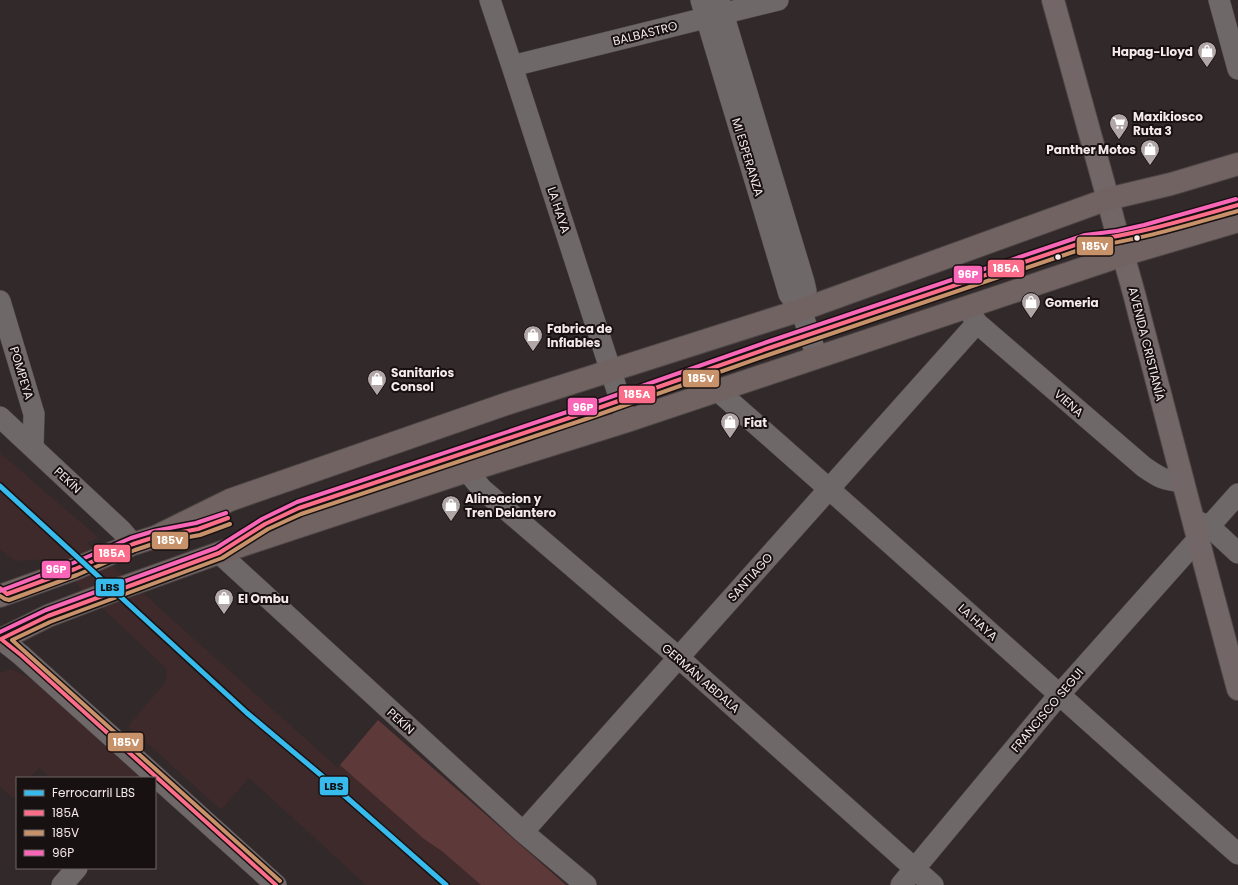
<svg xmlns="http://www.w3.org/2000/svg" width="1238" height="885" font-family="Poppins,sans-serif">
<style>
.built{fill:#3f2a2b}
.green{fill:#5e393a}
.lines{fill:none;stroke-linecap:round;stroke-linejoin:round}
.minor-casing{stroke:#4e4646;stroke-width:22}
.major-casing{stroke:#4e4646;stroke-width:24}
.highway-casing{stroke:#4e4646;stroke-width:24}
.minor{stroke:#6f6868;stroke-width:21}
.major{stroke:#736667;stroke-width:22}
.highway{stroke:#726363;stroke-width:22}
.bus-1-casing{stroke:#181111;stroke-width:7}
.bus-2-casing{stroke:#181111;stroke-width:7}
.bus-3-casing{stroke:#181111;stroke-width:7}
.bus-1{stroke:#fb6d88;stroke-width:4}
.bus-2{stroke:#c7916a;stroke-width:4}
.bus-3{stroke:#fa66b7;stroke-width:4}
.rail-1-casing{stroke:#181111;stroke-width:8}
.rail-1{stroke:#37bbed;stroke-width:5}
.bus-dot{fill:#f5e9e9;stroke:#181111;stroke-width:1.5}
.labels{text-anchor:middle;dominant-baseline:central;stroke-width:4;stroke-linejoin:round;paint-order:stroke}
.street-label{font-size:12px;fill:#f5e9e9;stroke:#181111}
.poi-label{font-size:12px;font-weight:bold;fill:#f5e9e9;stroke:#181111;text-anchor:start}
.line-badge{stroke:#181111;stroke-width:1.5}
.badge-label{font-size:11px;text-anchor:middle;font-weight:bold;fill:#fff}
.pale-badge-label{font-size:11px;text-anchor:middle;font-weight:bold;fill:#111}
</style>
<rect width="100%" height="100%" fill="#32292a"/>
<!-- built -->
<path class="built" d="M 0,453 L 99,538 L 87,543 L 338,768 L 378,720 L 566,885 L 366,885 L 249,778 L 221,810 L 128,726 L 165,683 L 167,669 L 50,559 L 14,561 L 0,549 Z
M 11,669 L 28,677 L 135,769 L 141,778 L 50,778 L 39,768 L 30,778 L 17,778 L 17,793 L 13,798 L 0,787 L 0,673 Z"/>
<!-- green -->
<path class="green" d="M 378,720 L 566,885 L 481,885 L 442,851 L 424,839 L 340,765 Z"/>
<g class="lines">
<!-- minor casing -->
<g class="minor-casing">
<path id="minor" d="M 490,0 L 512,66 L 627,421
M 701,0 L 789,294 L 801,310 L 817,357
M 719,0 L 804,282 L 806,291 L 801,310
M 1219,0 L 1238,69
M 512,66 L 778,0
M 0,301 L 34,414 L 33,447
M 970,312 L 977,323 L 1144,467 C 1160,478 1163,480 1183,482
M 718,391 C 893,544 1064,700 1238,854
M 0,417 L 122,531 L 133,544
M 467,471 L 482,489 L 678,657 L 933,885
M 1196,521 L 1209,526 L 1238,553
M 219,553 L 523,832 L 586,885
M 1,639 L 21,655 L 276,885
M 523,832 L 977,323
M 62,885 L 77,868
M 901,885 L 1059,695 L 1238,494"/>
</g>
<!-- major casing -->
<g class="major-casing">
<path id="major" d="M 1053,0 L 1108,199 C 1117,238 1130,275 1139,313 C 1172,439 1204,564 1238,689"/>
</g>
<!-- highway casing -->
<g class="highway-casing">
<path id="highway" d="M 0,596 L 75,569 L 133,544 L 155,537 L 230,500 L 509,403 L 801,310 L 1108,199 L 1171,184 L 1238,164
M 0,640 L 48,616 L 113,591 L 219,553 L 467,471 L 627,421 L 1123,255 L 1238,221"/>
</g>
<!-- minor -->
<use href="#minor" class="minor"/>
<!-- major -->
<use href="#major" class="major"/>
<!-- highway -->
<use href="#highway" class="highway"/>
<!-- bus-1 casing -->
<g class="bus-1-casing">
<path id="bus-1" d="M 0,588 L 7,594 L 75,569 L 133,544 L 155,537 L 198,529 L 228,518
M 276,885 L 21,655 L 1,639 L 48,616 L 219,553 L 265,524 L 299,508 L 584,413 L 769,348 L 1087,241 C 1139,234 1188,219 1238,205"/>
</g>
<!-- bus-2 casing -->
<g class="bus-2-casing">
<path id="bus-2" d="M 0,596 L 5,599 L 9,600 L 77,575 L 135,550 L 156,543 L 200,535 L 230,524
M 280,881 L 12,640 L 50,622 L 222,558 L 268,529 L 301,514 L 586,419 L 771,354 L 1088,247 C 1140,240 1188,225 1238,211"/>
</g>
<!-- bus-3 casing -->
<g class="bus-3-casing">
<path id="bus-3" d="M 0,591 L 73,563 L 131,538 L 154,531 L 196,523 L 226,513
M 0,632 L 46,610 L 216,548 L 262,519 L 297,502 L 582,407 L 767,342 L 1085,235 L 1117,231 L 1144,225 L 1236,199"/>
</g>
<!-- bus-1 -->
<use href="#bus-1" class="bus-1"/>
<!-- bus-2 -->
<use href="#bus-2" class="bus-2"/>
<!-- bus-3 -->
<use href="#bus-3" class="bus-3"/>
<!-- rail-1 casing -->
<g class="rail-1-casing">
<path id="rail-1" d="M 0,486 L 247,713 L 328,781 L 446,885"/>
</g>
<!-- rail-1 -->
<use href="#rail-1" class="rail-1"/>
</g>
<!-- icons -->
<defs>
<g id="shop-pin" transform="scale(1)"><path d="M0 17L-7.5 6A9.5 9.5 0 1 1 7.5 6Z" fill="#b1a6a6" stroke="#181111"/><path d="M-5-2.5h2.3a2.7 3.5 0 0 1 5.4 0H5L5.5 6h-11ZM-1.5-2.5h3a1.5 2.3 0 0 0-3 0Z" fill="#fff"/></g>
<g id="supermarket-pin" transform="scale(1)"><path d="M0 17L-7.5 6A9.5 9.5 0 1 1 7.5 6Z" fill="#b1a6a6" stroke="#181111"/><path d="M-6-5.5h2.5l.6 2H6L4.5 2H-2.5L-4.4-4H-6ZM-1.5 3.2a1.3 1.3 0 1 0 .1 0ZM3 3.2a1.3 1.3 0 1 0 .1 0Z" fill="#fff"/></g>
</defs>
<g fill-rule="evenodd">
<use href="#shop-pin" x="1207" y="51"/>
<use href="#supermarket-pin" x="1119" y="123"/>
<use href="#shop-pin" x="1150" y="149"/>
<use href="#shop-pin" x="1031" y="302"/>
<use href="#shop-pin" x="533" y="335"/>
<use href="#shop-pin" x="377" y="379"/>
<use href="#shop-pin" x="730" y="422"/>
<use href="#shop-pin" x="451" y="505"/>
<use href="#shop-pin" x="224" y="598"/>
</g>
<!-- markers -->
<g class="bus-dot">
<circle cx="1137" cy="238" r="3.5"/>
<circle cx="1058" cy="257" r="3.5"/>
</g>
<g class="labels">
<!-- street labels -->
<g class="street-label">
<text transform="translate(645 33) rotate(-14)">BALBASTRO</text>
<text transform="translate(748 157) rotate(73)">MI ESPERANZA</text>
<text transform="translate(559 210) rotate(72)">LA HAYA</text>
<text transform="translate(1147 344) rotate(76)">AVENIDA CRISTIANÍA</text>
<text transform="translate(22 373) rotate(73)">POMPEYA</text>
<text transform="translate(1069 403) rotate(41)">VIENA</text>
<text transform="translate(68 480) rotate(43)">PEKÍN</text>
<text transform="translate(750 577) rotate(-48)">SANTIAGO</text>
<text transform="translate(978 622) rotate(42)">LA HAYA</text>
<text transform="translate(701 678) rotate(41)">GERMÁN ABDALA</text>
<text transform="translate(1047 710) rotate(-50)">FRANCISCO SEGUI</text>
<text transform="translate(401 721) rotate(42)">PEKÍN</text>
</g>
<!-- poi labels -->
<g class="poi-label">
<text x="1193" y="51" text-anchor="end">Hapag-Lloyd</text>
<text x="1133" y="116">Maxikiosco<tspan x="1133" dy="14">Ruta 3</tspan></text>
<text x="1136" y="149" text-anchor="end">Panther Motos</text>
<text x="1045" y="302">Gomeria</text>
<text x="547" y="328">Fabrica de<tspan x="547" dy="14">Inflables</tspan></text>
<text x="391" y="372">Sanitarios<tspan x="391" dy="14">Consol</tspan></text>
<text x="744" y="422">Fiat</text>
<text x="465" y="498">Alineacion y<tspan x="465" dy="14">Tren Delantero</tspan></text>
<text x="238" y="598">El Ombu</text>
</g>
</g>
<g class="line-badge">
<rect x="1076" y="236" width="38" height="20" rx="4" fill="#c7916a"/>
<rect x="987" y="259" width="38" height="19" rx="4" fill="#fb6d88"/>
<rect x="953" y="265" width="30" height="19" rx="4" fill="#fa66b7"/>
<rect x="682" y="369" width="38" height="19" rx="4" fill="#c7916a"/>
<rect x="618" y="385" width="38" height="19" rx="4" fill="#fb6d88"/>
<rect x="567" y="397" width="31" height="19" rx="4" fill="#fa66b7"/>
<rect x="151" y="531" width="38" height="19" rx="4" fill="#c7916a"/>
<rect x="93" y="544" width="38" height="19" rx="4" fill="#fb6d88"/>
<rect x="41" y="560" width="30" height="19" rx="4" fill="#fa66b7"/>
<rect x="95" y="578" width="30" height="19" rx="4" fill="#37bbed"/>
<rect x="107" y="732" width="37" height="20" rx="4" fill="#c7916a"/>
<rect x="319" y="776" width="30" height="20" rx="4" fill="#37bbed"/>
</g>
<g class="badge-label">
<text x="1095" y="250">185V</text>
<text x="1006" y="272">185A</text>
<text x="968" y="278">96P</text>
<text x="701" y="382">185V</text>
<text x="637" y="398">185A</text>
<text x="583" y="411">96P</text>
<text x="170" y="544">185V</text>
<text x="112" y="557">185A</text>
<text x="56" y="573">96P</text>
<text x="126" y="746">185V</text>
</g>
<g class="pale-badge-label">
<text x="110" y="591">LBS</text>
<text x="334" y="790">LBS</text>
</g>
<!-- legend -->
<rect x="16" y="777" width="140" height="92" fill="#181111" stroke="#706767"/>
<rect x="24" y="790" width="20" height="6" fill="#37bbed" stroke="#706767"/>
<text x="52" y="797" font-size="12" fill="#f5e9e9">Ferrocarril LBS</text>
<rect x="24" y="810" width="20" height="6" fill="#fb6d88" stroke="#706767"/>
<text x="52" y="817" font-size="12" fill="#f5e9e9">185A</text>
<rect x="24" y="830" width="20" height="6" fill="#c7916a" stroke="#706767"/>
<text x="52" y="837" font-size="12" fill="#f5e9e9">185V</text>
<rect x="24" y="850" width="20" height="6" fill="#fa66b7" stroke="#706767"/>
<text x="52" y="857" font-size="12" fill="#f5e9e9">96P</text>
</svg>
